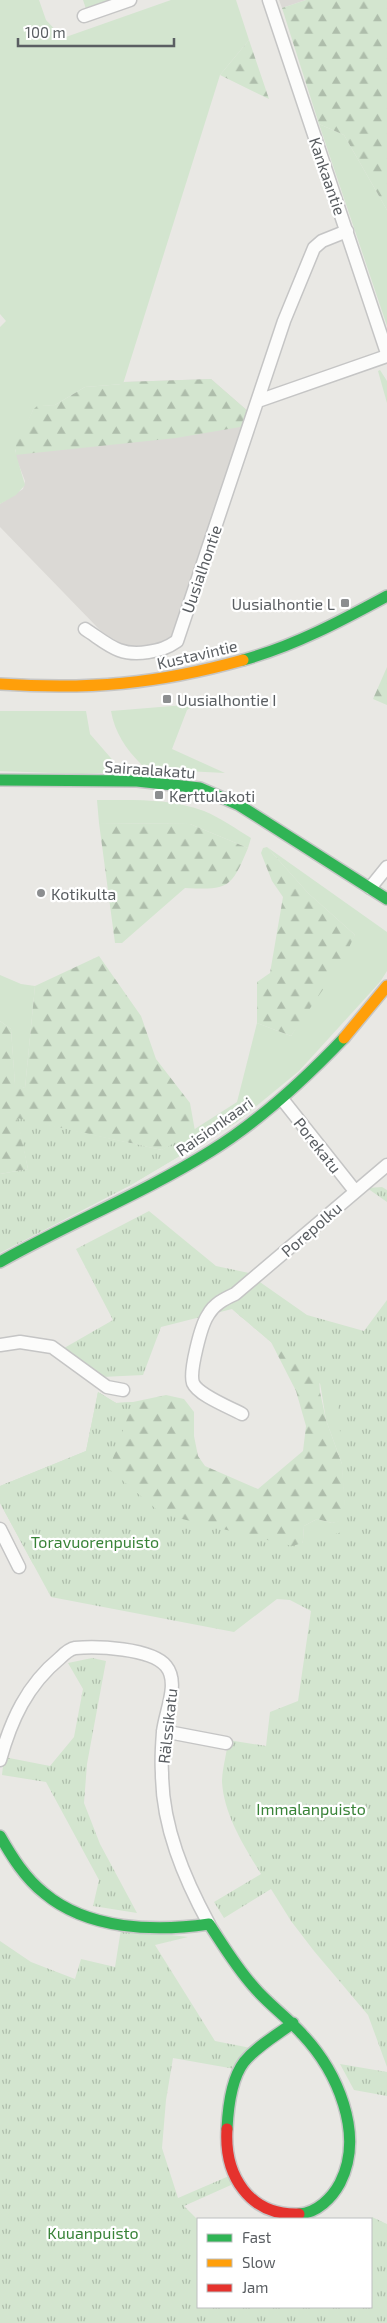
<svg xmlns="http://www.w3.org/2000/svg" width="387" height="2323" font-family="'Exo 2',sans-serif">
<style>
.industrial{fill:#dbd9d5}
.green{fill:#d3e5cf}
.forest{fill:url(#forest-firs)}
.park{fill:url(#park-tufts)}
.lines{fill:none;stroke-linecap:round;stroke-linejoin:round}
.street-casing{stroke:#c5c5c5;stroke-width:15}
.fast-casing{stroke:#c6c6c6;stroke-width:14}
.slow-casing{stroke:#c6c6c6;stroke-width:14}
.jam-casing{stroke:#c6c6c6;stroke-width:14}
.street{stroke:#fcfcfb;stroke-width:12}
.fast{stroke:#30b455;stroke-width:11}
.slow{stroke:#ff9f0a;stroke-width:11}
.jam{stroke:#e5322d;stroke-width:11}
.poi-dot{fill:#8c8e90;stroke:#fff;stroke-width:2}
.labels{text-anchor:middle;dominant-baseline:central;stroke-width:4.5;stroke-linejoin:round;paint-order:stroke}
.street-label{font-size:16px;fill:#5a5e62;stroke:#fff}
.poi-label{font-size:16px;fill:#5a5e62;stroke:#fff;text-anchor:start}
.park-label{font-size:16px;fill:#398338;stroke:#fff}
</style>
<defs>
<pattern id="forest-firs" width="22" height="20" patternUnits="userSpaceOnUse" patternTransform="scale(1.25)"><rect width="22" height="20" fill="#d3e5cf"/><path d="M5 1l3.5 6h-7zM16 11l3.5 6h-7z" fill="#aebdab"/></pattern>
<pattern id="park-tufts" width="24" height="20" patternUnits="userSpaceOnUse" patternTransform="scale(1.25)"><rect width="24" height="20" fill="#d3e5cf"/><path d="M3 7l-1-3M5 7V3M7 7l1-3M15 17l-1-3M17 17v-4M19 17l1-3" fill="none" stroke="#aebdab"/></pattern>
</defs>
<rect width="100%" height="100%" fill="#e9e8e4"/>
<!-- industrial -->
<path class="industrial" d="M 279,0 L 306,0 L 282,8 Z
M 211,379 L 250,413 L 168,655 L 127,658 L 0,527 L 0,504 L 23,489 L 25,481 L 15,455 L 124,382 Z"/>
<!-- green -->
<path class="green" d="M 0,0 L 39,0 L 46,20 L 63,38 L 171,0 L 236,0 L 249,40 L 220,75 L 123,384 L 85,387 L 55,405 L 42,406 L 33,410 L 15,451 L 25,485 L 16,495 L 0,504 L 0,327 L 6,321 L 0,314 Z
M 83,0 L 112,0 L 86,9 Z
M 319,124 L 344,135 L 387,210 L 387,326 Z
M 380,370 L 387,381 L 387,403 L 378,371 Z
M 197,704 L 187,710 L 172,749 L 225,773 L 146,769 C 129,753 115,735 111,711 Z
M 0,711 L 86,711 L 90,734 L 123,772 L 82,774 L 0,771 Z
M 97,800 C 133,800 170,798 204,811 C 221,818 236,829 251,838 L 248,848 L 190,824 L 99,823 Z
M 267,847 L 387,932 L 387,971 L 380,982 L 299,1071 L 237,1122 L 129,1186 L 162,1150 L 237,1102 L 257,1023 L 291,1036 L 355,935 L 308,893 Z
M 0,975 L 21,984 L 35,986 L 25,1088 L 15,1085 L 11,1029 L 0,1021 Z
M 312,1333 L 339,1372 L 349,1540 L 302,1553 L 304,1526 L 317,1519 L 332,1523 L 346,1519 L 342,1464 L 326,1420 Z"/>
<!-- forest -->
<path class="forest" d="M 306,0 L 387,0 L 387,210 L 344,135 L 319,124 L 282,8 Z
M 249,40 L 269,99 L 220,75 Z
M 211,379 L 250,413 L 246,426 L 176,438 L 15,455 L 16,444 L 33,410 L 37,406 L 55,405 L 85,387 L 123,384 L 124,382 Z
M 387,667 L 387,705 L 373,699 Z
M 99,823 L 190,824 L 248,848 C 231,889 228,890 185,888 L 122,943 L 115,943 Z
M 267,847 L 308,893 L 355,935 L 342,962 L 291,1036 L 257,1023 L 257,982 L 270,973 L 283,897 L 272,881 L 261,853 L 263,848 Z
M 99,956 L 141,1016 L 156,1059 L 190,1103 L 195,1131 L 162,1150 L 18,1119 L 28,1169 L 0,1174 L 0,1021 L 11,1029 L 15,1084 L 25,1088 L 35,986 Z
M 232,1309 L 318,1362 L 320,1392 L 326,1420 L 342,1464 L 346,1520 L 332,1523 L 317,1519 L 304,1526 L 302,1553 L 51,1578 L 33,1564 L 0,1503 L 0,1486 L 86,1451 L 98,1392 L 116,1403 L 133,1402 L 166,1395 L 184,1399 L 194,1412 L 194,1436 L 198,1456 L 205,1466 L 258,1489 L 303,1451 L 306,1426 L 296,1391 L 271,1342 Z"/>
<!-- park -->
<path class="park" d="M 17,1118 L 162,1150 L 195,1131 L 198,1145 L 129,1186 L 0,1253 L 0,1174 L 28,1169 Z
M 382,1187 L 387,1190 L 387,1202 L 367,1188 Z
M 335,1201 L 257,1280 L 307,1315 L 364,1331 L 387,1300 L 387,2067 L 368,2015 L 314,1951 L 291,1921 L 271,1889 L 224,1918 L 214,1902 L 261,1874 C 244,1846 224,1815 222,1782 C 222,1769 227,1753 228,1740 L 266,1746 L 270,1712 L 298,1701 L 311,1611 L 290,1600 L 277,1599 L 234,1632 L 51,1597 L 0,1503 L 0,1486 L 86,1451 L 98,1392 L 116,1403 L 133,1402 L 109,1469 L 162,1514 L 292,1546 L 346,1531 L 338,1399 L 232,1309 L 161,1327 L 143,1375 L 102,1377 L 59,1351 L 113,1320 L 76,1249 L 149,1211 L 216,1266 L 249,1273 Z
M 92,1658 L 106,1661 L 87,1764 L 84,1803 L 100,1844 L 137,1913 L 93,1906 L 99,1880 L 46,1782 L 2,1775 L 4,1757 L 50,1766 L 74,1737 L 83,1689 L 68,1663 Z
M 121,1929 L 188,1937 L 155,1945 L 215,2041 L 256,2049 L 235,2069 L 173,2058 L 166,2100 L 162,2148 L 178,2198 L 229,2176 L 231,2185 L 184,2206 L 198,2220 L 198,2307 L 371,2307 L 372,2217 L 387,2224 L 387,2323 L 0,2323 L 0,1941 L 31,1962 L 75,1979 L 81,1959 L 115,1967 Z
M 340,2064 L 387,2072 L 387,2096 L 354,2090 Z"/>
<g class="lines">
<!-- street casing -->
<g class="street-casing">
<path id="street" d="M 269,0 L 387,353
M 84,16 L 130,0
M 258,401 L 387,356
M 85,629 C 108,644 119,657 148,652 C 160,650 167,648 177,641 L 284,321 L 314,248 L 322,241 L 347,231
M 370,888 L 387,867
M 282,1099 L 355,1191
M 0,1345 L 20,1342 L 52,1347 L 107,1387 L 123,1390
M 242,1414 C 229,1407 198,1395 193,1383 C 189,1372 201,1325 208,1315 C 214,1304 224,1299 235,1294 L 387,1165
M 0,1529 L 19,1567
M 163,1731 L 226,1743
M 0,1760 C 11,1720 27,1685 60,1658 C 64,1654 69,1649 75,1648 C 97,1646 151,1648 166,1666 C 180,1683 165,1712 163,1732 C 162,1745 161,1760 162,1773 C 162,1826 184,1878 209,1924"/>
</g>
<!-- fast casing -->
<g class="fast-casing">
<path id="fast" d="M 243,660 C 294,646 341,621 387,596
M 0,780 L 137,781 L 200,788 L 239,805 L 387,899
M 0,1262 C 69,1223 144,1193 211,1151 C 261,1120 304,1080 344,1038
M 0,1836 C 12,1857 25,1878 44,1893 C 88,1930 155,1932 209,1924 C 223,1945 236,1967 253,1986 C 268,2004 287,2017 302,2034 C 337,2071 365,2134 340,2183 C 332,2198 317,2213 299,2214
M 227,2129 C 228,2108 231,2079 244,2062 C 257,2046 277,2035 293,2023"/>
</g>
<!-- slow casing -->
<g class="slow-casing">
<path id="slow" d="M 0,684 C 89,690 157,684 243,660
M 344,1038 L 387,986"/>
</g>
<!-- jam casing -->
<g class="jam-casing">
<path id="jam" d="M 227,2129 C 224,2175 249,2216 299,2214"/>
</g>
<!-- street -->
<use href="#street" class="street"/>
<!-- fast -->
<use href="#fast" class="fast"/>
<!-- slow -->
<use href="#slow" class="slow"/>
<!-- jam -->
<use href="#jam" class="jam"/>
</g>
<!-- markers -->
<g class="poi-dot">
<rect x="340" y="598" width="10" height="10" rx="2.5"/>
<rect x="162" y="694" width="10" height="10" rx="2.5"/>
<rect x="154" y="790" width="10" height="10" rx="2.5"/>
<circle cx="41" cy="893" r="5"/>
</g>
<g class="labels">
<!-- street labels -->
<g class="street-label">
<text transform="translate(328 176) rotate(71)">Kankaantie</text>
<text transform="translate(201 569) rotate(-71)">Uusialhontie</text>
<text transform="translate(197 654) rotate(-13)">Kustavintie</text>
<text transform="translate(150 769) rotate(4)">Sairaalakatu</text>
<text transform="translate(214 1126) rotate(-35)">Raisionkaari</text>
<text transform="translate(318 1145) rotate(52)">Porekatu</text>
<text transform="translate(311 1229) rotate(-41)">Porepolku</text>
<text transform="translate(167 1726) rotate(-84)">Rälssikatu</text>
</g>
<!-- poi labels -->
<g class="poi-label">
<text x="335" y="603" text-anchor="end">Uusialhontie L</text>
<text x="177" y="699">Uusialhontie I</text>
<text x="169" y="795">Kerttulakoti</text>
<text x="51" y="893">Kotikulta</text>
</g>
<!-- park labels -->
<g class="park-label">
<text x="95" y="1541">Toravuorenpuisto</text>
<text x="311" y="1808">Immalanpuisto</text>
<text x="93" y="2232">Kuuanpuisto</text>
</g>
</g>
<!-- legend -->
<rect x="197" y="2218" width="175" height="90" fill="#ffffff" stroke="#bdbfc0"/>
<rect x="207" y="2234" width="25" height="8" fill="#30b455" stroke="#bdbfc0"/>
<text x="242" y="2243" font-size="15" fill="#5a5e62">Fast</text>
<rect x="207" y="2259" width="25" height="8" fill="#ff9f0a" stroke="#bdbfc0"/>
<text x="242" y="2268" font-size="15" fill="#5a5e62">Slow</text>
<rect x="207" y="2284" width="25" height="8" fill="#e5322d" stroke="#bdbfc0"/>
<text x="242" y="2293" font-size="15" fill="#5a5e62">Jam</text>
<!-- scale -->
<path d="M18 38v8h156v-8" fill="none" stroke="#5a5e62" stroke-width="2.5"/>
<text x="25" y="38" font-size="15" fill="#5a5e62" stroke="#ffffff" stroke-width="4" paint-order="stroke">100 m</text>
</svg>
